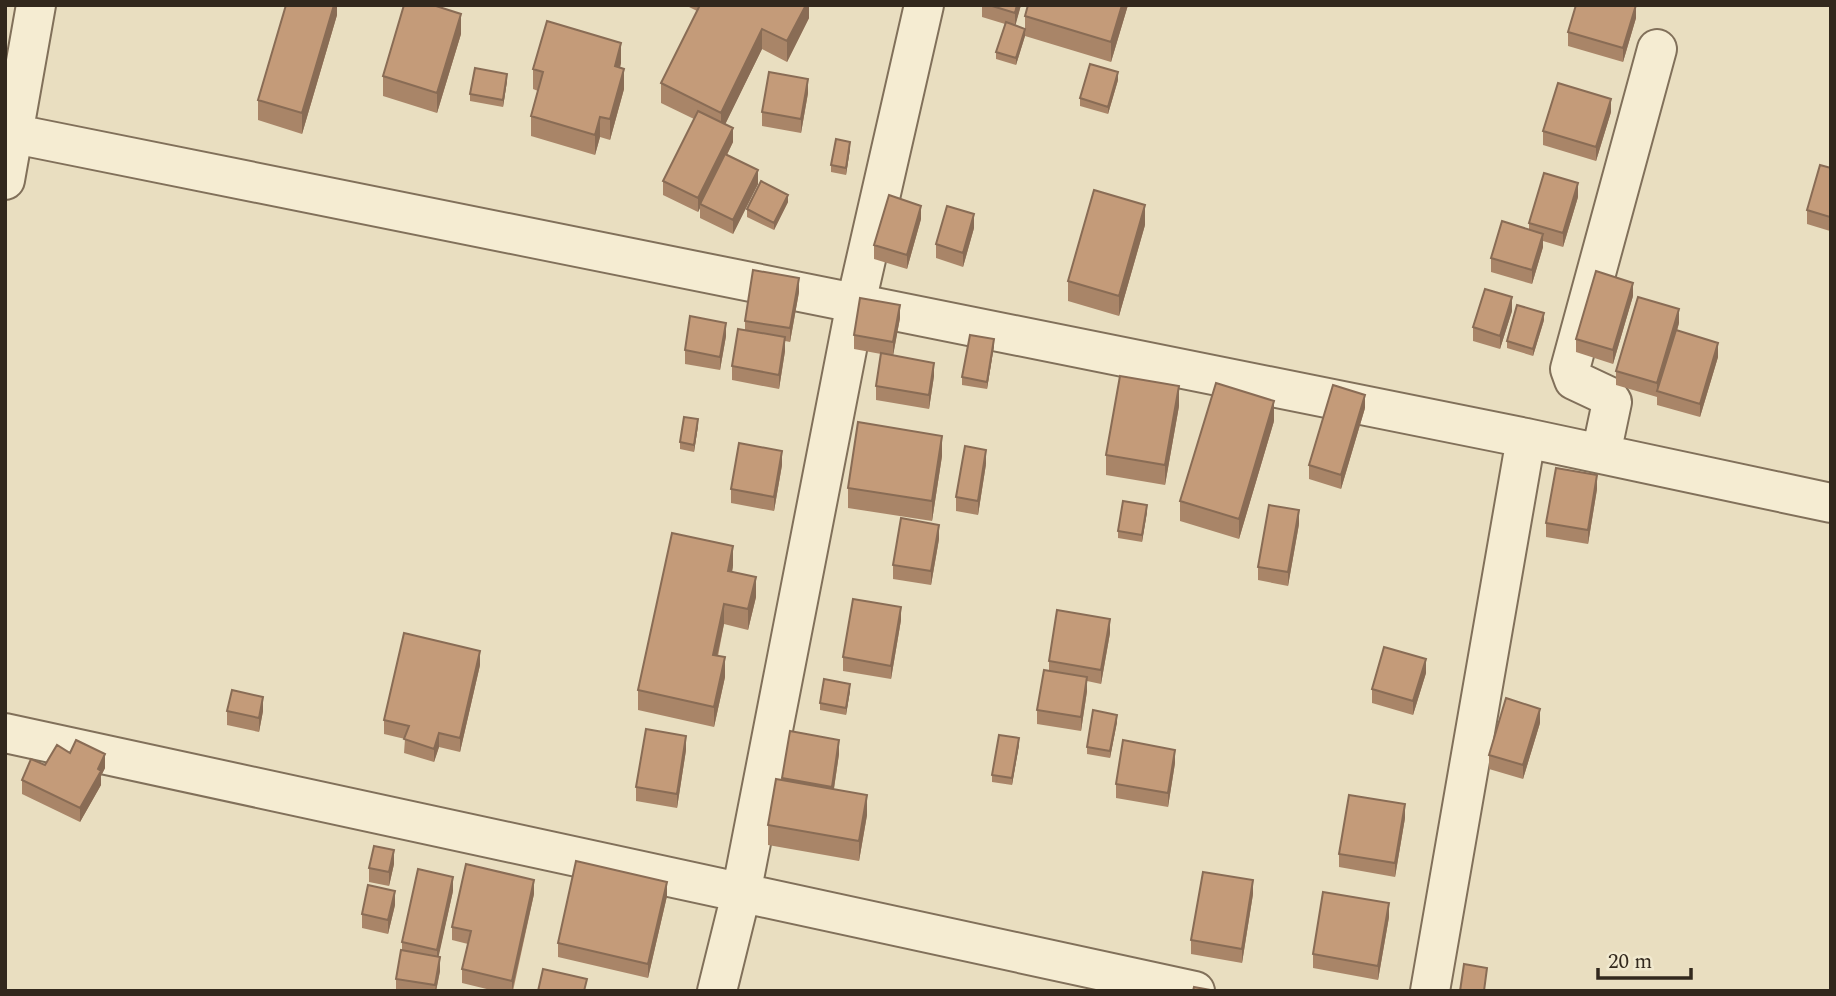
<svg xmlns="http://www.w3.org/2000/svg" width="1836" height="996" font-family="Spectral,serif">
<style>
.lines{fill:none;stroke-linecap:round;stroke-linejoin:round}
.minor-casing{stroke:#81705a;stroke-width:42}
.minor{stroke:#f5ecd2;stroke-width:38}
.wall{fill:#a98568}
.shaded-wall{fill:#896c55}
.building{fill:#c49b79;stroke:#896c55;stroke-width:2}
</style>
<rect width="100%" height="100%" fill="#e9dec0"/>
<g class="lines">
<!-- minor casing -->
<g class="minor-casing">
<path id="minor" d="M 5,132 L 1526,438 L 1831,503
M 5,180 L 36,5
M 1601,454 L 1612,402 L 1608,396 L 1574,380 L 1570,369 L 1657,49
M 5,733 L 1195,991
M 717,991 L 741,894 L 856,303 L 924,5
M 1430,991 L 1526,438"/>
</g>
<!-- minor -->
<use href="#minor" class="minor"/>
</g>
<!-- wall -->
<path class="wall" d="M 337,5 L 337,15 L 302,134 L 258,120 L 258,100 Z
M 685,5 L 809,5 L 809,18 L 787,62 L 762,49 L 725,124 L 733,142 L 727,155 L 758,184 L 733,234 L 700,218 L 700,208 L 698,212 L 663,195 L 663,181 L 694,119 L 661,103 L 661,83 L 697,11 Z
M 982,5 L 1021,5 L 1015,25 L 1025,29 L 1025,16 L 1028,5 L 1128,5 L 1111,62 L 1025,36 L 1016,65 L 996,59 L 996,52 L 1005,24 L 982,17 Z
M 1636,18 L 1623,62 L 1568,46 L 1568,32 Z
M 461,34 L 437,113 L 383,96 L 383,76 Z
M 621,63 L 620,68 L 624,89 L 610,140 L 600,137 L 595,155 L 531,136 L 531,116 L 538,91 L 533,89 L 533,69 Z
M 1118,80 L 1108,114 L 1080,106 L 1080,98 Z
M 507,81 L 503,107 L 470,101 L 470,94 Z
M 808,93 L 801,133 L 762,126 L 762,112 Z
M 1611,112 L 1596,161 L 1543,145 L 1543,131 Z
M 850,149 L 846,175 L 831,172 L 831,165 Z
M 1831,168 L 1830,231 L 1807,224 L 1807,210 Z
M 1578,197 L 1563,247 L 1543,241 L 1543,247 L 1532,284 L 1491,272 L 1491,258 L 1529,229 L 1529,223 Z
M 788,202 L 774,230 L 747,217 L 747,209 Z
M 921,219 L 907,269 L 874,259 L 874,245 Z
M 1145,225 L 1119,316 L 1068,301 L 1068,281 Z
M 974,228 L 963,267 L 936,258 L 936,244 Z
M 799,292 L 790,342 L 785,341 L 785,351 L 779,389 L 732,380 L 732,366 L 745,330 L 745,321 Z
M 1633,296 L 1613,364 L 1576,352 L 1576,339 Z
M 1512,311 L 1500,349 L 1473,341 L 1473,327 Z
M 900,318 L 893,355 L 934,376 L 929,409 L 876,400 L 876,386 L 881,354 L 854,349 L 854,335 Z
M 1544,320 L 1533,356 L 1507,348 L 1507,341 Z
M 1679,323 L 1677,331 L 1718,357 L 1700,417 L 1657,405 L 1657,394 L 1657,397 L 1616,385 L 1616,371 Z
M 726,336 L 720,370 L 685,364 L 685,350 Z
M 994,346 L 987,389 L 962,385 L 962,377 Z
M 1179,406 L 1165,485 L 1106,475 L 1106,455 Z
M 1365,408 L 1341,489 L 1309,479 L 1309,465 Z
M 1274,421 L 1239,539 L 1180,521 L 1180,501 Z
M 698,426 L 694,452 L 680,449 L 680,442 Z
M 942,456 L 932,521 L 848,508 L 848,488 Z
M 986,464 L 978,515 L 956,511 L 956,497 Z
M 782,465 L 774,511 L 731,503 L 731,489 Z
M 1597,489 L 1588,544 L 1546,537 L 1546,523 Z
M 1147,512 L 1142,542 L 1118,538 L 1118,531 Z
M 1299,524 L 1288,586 L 1258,580 L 1258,567 Z
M 939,539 L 931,585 L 893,579 L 893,565 Z
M 733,566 L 732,572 L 756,597 L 748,630 L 724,624 L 718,656 L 725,677 L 714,727 L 638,710 L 638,690 Z
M 901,620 L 891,679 L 843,671 L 843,657 Z
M 1110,633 L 1101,684 L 1087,681 L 1087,691 L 1081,731 L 1037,724 L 1037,710 L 1049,671 L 1049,661 Z
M 480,665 L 460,752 L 439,747 L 434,762 L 404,753 L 405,739 L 384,734 L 384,720 Z
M 1426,673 L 1413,715 L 1372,703 L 1372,689 Z
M 850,691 L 846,715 L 820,710 L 820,703 Z
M 227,711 L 263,711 L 259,732 L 227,725 Z
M 1117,722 L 1110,758 L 1087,754 L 1087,747 Z
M 1540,723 L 1523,779 L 1489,769 L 1489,755 Z
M 790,731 L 839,754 L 834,789 L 867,815 L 859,861 L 768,845 L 768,825 L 782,780 Z
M 1019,745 L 1012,785 L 992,782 L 992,775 Z
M 686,750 L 677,808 L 636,801 L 636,787 Z
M 1175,763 L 1168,807 L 1116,798 L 1116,784 Z
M 45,765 L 105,768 L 101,776 L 101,785 L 80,822 L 22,794 L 22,780 Z
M 1405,818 L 1395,877 L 1339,867 L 1339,854 Z
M 394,864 L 389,886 L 369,882 L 369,868 Z
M 453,891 L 438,957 L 440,971 L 436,991 L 396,991 L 396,979 L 402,951 L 402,942 Z
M 534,894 L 513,991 L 495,991 L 462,983 L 462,969 L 468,944 L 452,940 L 452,927 Z
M 1253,894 L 1242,963 L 1191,954 L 1191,940 Z
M 667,896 L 648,978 L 558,957 L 558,943 Z
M 395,905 L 388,934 L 362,928 L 362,914 Z
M 1389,917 L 1378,980 L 1313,968 L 1313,954 Z"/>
<!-- shaded-wall -->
<path class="shaded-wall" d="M 334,5 L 337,5 L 337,15 L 302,134 L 302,113 Z
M 806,5 L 809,5 L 809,18 L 787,62 L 787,41 Z
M 1017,5 L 1021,5 L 1015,27 L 1015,13 Z
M 1122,5 L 1128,5 L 1111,62 L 1111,42 Z
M 1636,5 L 1636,18 L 1623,62 L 1623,48 Z
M 461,14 L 461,34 L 437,113 L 437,93 Z
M 762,29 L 762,49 L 721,133 L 721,113 Z
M 1025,29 L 1025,36 L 1016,65 L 1016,58 Z
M 621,43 L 621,63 L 615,86 L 615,66 Z
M 624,69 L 624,89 L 610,140 L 610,119 Z
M 1118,72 L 1118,80 L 1108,114 L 1108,107 Z
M 507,74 L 507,81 L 503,107 L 503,100 Z
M 808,79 L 808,93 L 801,133 L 801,119 Z
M 1611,99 L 1611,112 L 1596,161 L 1596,147 Z
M 600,117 L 600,137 L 595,155 L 595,135 Z
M 733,128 L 733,142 L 702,205 L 700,204 L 700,208 L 698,212 L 698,198 Z
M 850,142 L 850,149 L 846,175 L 846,168 Z
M 758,170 L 758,184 L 733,234 L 733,220 Z
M 1578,183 L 1578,197 L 1563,247 L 1563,233 Z
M 788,195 L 788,202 L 774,230 L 774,223 Z
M 1145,205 L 1145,225 L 1119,316 L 1119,296 Z
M 921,206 L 921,219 L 907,269 L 907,255 Z
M 974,214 L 974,228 L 963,267 L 963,253 Z
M 1543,234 L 1543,247 L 1532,284 L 1532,270 Z
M 799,278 L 799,292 L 790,342 L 790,328 Z
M 1633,283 L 1633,296 L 1613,364 L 1613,350 Z
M 1512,297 L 1512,311 L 1500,349 L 1500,336 Z
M 900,305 L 900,318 L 893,356 L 893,342 Z
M 1679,309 L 1679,323 L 1658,391 L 1657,391 L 1657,397 L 1657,383 Z
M 1544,313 L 1544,320 L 1533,356 L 1533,349 Z
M 726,323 L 726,336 L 720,370 L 720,357 Z
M 785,337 L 785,351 L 779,389 L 779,375 Z
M 994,339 L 994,346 L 987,389 L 987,382 Z
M 1718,343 L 1718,357 L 1700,417 L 1700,404 Z
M 934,363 L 934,376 L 929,409 L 929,395 Z
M 1179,386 L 1179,406 L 1165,485 L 1165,465 Z
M 1365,395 L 1365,408 L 1341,489 L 1341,475 Z
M 1274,401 L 1274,421 L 1239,539 L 1239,519 Z
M 698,419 L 698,426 L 694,452 L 694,445 Z
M 942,436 L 942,456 L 932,521 L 932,501 Z
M 986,450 L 986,464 L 978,515 L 978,501 Z
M 782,451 L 782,465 L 774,511 L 774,497 Z
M 1597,475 L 1597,489 L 1588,544 L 1588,530 Z
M 1147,505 L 1147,512 L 1142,542 L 1142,535 Z
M 1299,510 L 1299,524 L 1288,586 L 1288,572 Z
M 939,525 L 939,539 L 931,585 L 931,571 Z
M 733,546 L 733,566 L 728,591 L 728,571 Z
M 756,577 L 756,597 L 748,630 L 748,609 Z
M 724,604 L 724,624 L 713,675 L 713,655 Z
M 901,607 L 901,620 L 891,679 L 891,666 Z
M 1110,619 L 1110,633 L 1101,684 L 1101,670 Z
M 480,651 L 480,665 L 460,752 L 460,738 Z
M 725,657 L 725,677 L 714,727 L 714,707 Z
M 1426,659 L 1426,673 L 1413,715 L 1413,701 Z
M 1087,677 L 1087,691 L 1081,731 L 1081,717 Z
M 850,684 L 850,691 L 846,715 L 846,708 Z
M 263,697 L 263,711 L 259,732 L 259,718 Z
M 1540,709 L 1540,723 L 1523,779 L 1523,765 Z
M 1117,715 L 1117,722 L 1110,758 L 1110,751 Z
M 439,733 L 439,747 L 434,762 L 434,749 Z
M 686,736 L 686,750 L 677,808 L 677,794 Z
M 1019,738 L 1019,745 L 1012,785 L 1012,778 Z
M 839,740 L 839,754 L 832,801 L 832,787 Z
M 1175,750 L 1175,763 L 1168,807 L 1168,793 Z
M 105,754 L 105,768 L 101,776 L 101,785 L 80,822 L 80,808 Z
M 867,795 L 867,815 L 859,861 L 859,841 Z
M 1405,804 L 1405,818 L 1395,877 L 1395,863 Z
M 394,850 L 394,864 L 389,886 L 389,872 Z
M 453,877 L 453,891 L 437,964 L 437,950 Z
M 534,880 L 534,894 L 512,991 L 512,981 Z
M 1253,880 L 1253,894 L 1242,963 L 1242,949 Z
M 667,882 L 667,896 L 648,978 L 648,964 Z
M 395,891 L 395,905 L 388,934 L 388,920 Z
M 1389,903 L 1389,917 L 1378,980 L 1378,966 Z
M 440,957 L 440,971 L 436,991 L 435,991 Z"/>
<!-- building -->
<path class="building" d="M 286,5 L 334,5 L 302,113 L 258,100 Z
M 404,5 L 433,5 L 461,14 L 437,93 L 383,76 Z
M 700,5 L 806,5 L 787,41 L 762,29 L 721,113 L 661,83 Z
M 989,5 L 1017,5 L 1015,13 Z
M 1028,5 L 1122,5 L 1111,42 L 1025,16 Z
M 1576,5 L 1636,5 L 1623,48 L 1568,32 Z
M 547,21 L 621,43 L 615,66 L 624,69 L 610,119 L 600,117 L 595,135 L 531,116 L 543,72 L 533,69 Z
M 1006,22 L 1025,29 L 1016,58 L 996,52 Z
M 1090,64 L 1118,72 L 1108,107 L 1080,98 Z
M 475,68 L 507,74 L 503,100 L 470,94 Z
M 769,72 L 808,79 L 801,119 L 762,112 Z
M 1558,83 L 1611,99 L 1596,147 L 1543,131 Z
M 698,111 L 733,128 L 698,198 L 663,181 Z
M 836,139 L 850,142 L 846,168 L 831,165 Z
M 725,154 L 758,170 L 733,220 L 700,204 Z
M 1820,165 L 1831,168 L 1831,213 L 1830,217 L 1807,210 Z
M 1544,173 L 1578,183 L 1563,233 L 1529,223 Z
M 761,181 L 788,195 L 774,223 L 747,209 Z
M 1094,190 L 1145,205 L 1119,296 L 1068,281 Z
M 889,195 L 921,206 L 907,255 L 874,245 Z
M 947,206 L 974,214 L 963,253 L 936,244 Z
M 1502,221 L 1543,234 L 1532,270 L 1491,258 Z
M 753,270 L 799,278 L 790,328 L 745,321 Z
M 1596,271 L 1633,283 L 1613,350 L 1576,339 Z
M 1485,289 L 1512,297 L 1500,336 L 1473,327 Z
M 1638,297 L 1679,309 L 1657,383 L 1616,371 Z
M 860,298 L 900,305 L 893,342 L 854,335 Z
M 1517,305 L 1544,313 L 1533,349 L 1507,341 Z
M 690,316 L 726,323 L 720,357 L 685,350 Z
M 738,329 L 785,337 L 779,375 L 732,366 Z
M 1676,330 L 1718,343 L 1700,404 L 1657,391 Z
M 970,335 L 994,339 L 987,382 L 962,377 Z
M 881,353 L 934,363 L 929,395 L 876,386 Z
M 1120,376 L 1179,386 L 1165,465 L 1106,455 Z
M 1216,383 L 1274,401 L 1239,519 L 1180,501 Z
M 1333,385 L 1365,395 L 1341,475 L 1309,465 Z
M 684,417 L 698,419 L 694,445 L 680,442 Z
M 858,422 L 942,436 L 932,501 L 848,488 Z
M 739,443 L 782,451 L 774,497 L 731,489 Z
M 965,446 L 986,450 L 978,501 L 956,497 Z
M 1556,468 L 1597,475 L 1588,530 L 1546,523 Z
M 1123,501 L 1147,505 L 1142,535 L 1118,531 Z
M 1269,505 L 1299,510 L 1288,572 L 1258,567 Z
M 901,518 L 939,525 L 931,571 L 893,565 Z
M 672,533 L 733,546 L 728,571 L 756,577 L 748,609 L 724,604 L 713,655 L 725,657 L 714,707 L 638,690 Z
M 853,599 L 901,607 L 891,666 L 843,657 Z
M 1057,610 L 1110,619 L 1101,670 L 1049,661 Z
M 404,633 L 480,651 L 460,738 L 439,733 L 434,749 L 404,739 L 409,726 L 384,720 Z
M 1384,647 L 1426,659 L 1413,701 L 1372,689 Z
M 1044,670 L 1087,677 L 1081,717 L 1037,710 Z
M 824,679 L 850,684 L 846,708 L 820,703 Z
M 232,690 L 263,697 L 259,718 L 227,711 Z
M 1506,698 L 1540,709 L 1523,765 L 1489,755 Z
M 1093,710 L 1117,715 L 1110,751 L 1087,747 Z
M 646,729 L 686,736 L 677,794 L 636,787 Z
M 790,731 L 839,740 L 832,787 L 782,778 Z
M 999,735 L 1019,738 L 1012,778 L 992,775 Z
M 76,740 L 105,754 L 98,769 L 101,771 L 80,808 L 22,780 L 31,759 L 45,765 L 57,745 L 70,753 Z
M 1123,740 L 1175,750 L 1168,793 L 1116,784 Z
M 776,779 L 867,795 L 859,841 L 768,825 Z
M 1349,795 L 1405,804 L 1395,863 L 1339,854 Z
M 374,846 L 394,850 L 389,872 L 369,868 Z
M 576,861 L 667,882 L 648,964 L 558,943 Z
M 466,864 L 534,880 L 512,981 L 462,969 L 471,931 L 452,927 Z
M 418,869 L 453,877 L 437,950 L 402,942 Z
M 1203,872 L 1253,880 L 1242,949 L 1191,940 Z
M 368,885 L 395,891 L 388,920 L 362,914 Z
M 1323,892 L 1389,903 L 1378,966 L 1313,954 Z
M 401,950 L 440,957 L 435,985 L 396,979 Z
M 1464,964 L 1487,968 L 1484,991 L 1460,991 Z
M 543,969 L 587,979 L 584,991 L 538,991 Z
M 1194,987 L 1216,991 L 1193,991 Z"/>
<!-- border -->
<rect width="1836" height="996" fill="none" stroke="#32281d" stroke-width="14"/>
<!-- scale -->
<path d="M1598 968v10h93v-10" fill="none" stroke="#32281d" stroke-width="3.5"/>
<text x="1608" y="968" font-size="21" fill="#32281d" stroke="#f1e9cf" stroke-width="5" paint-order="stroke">20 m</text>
</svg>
